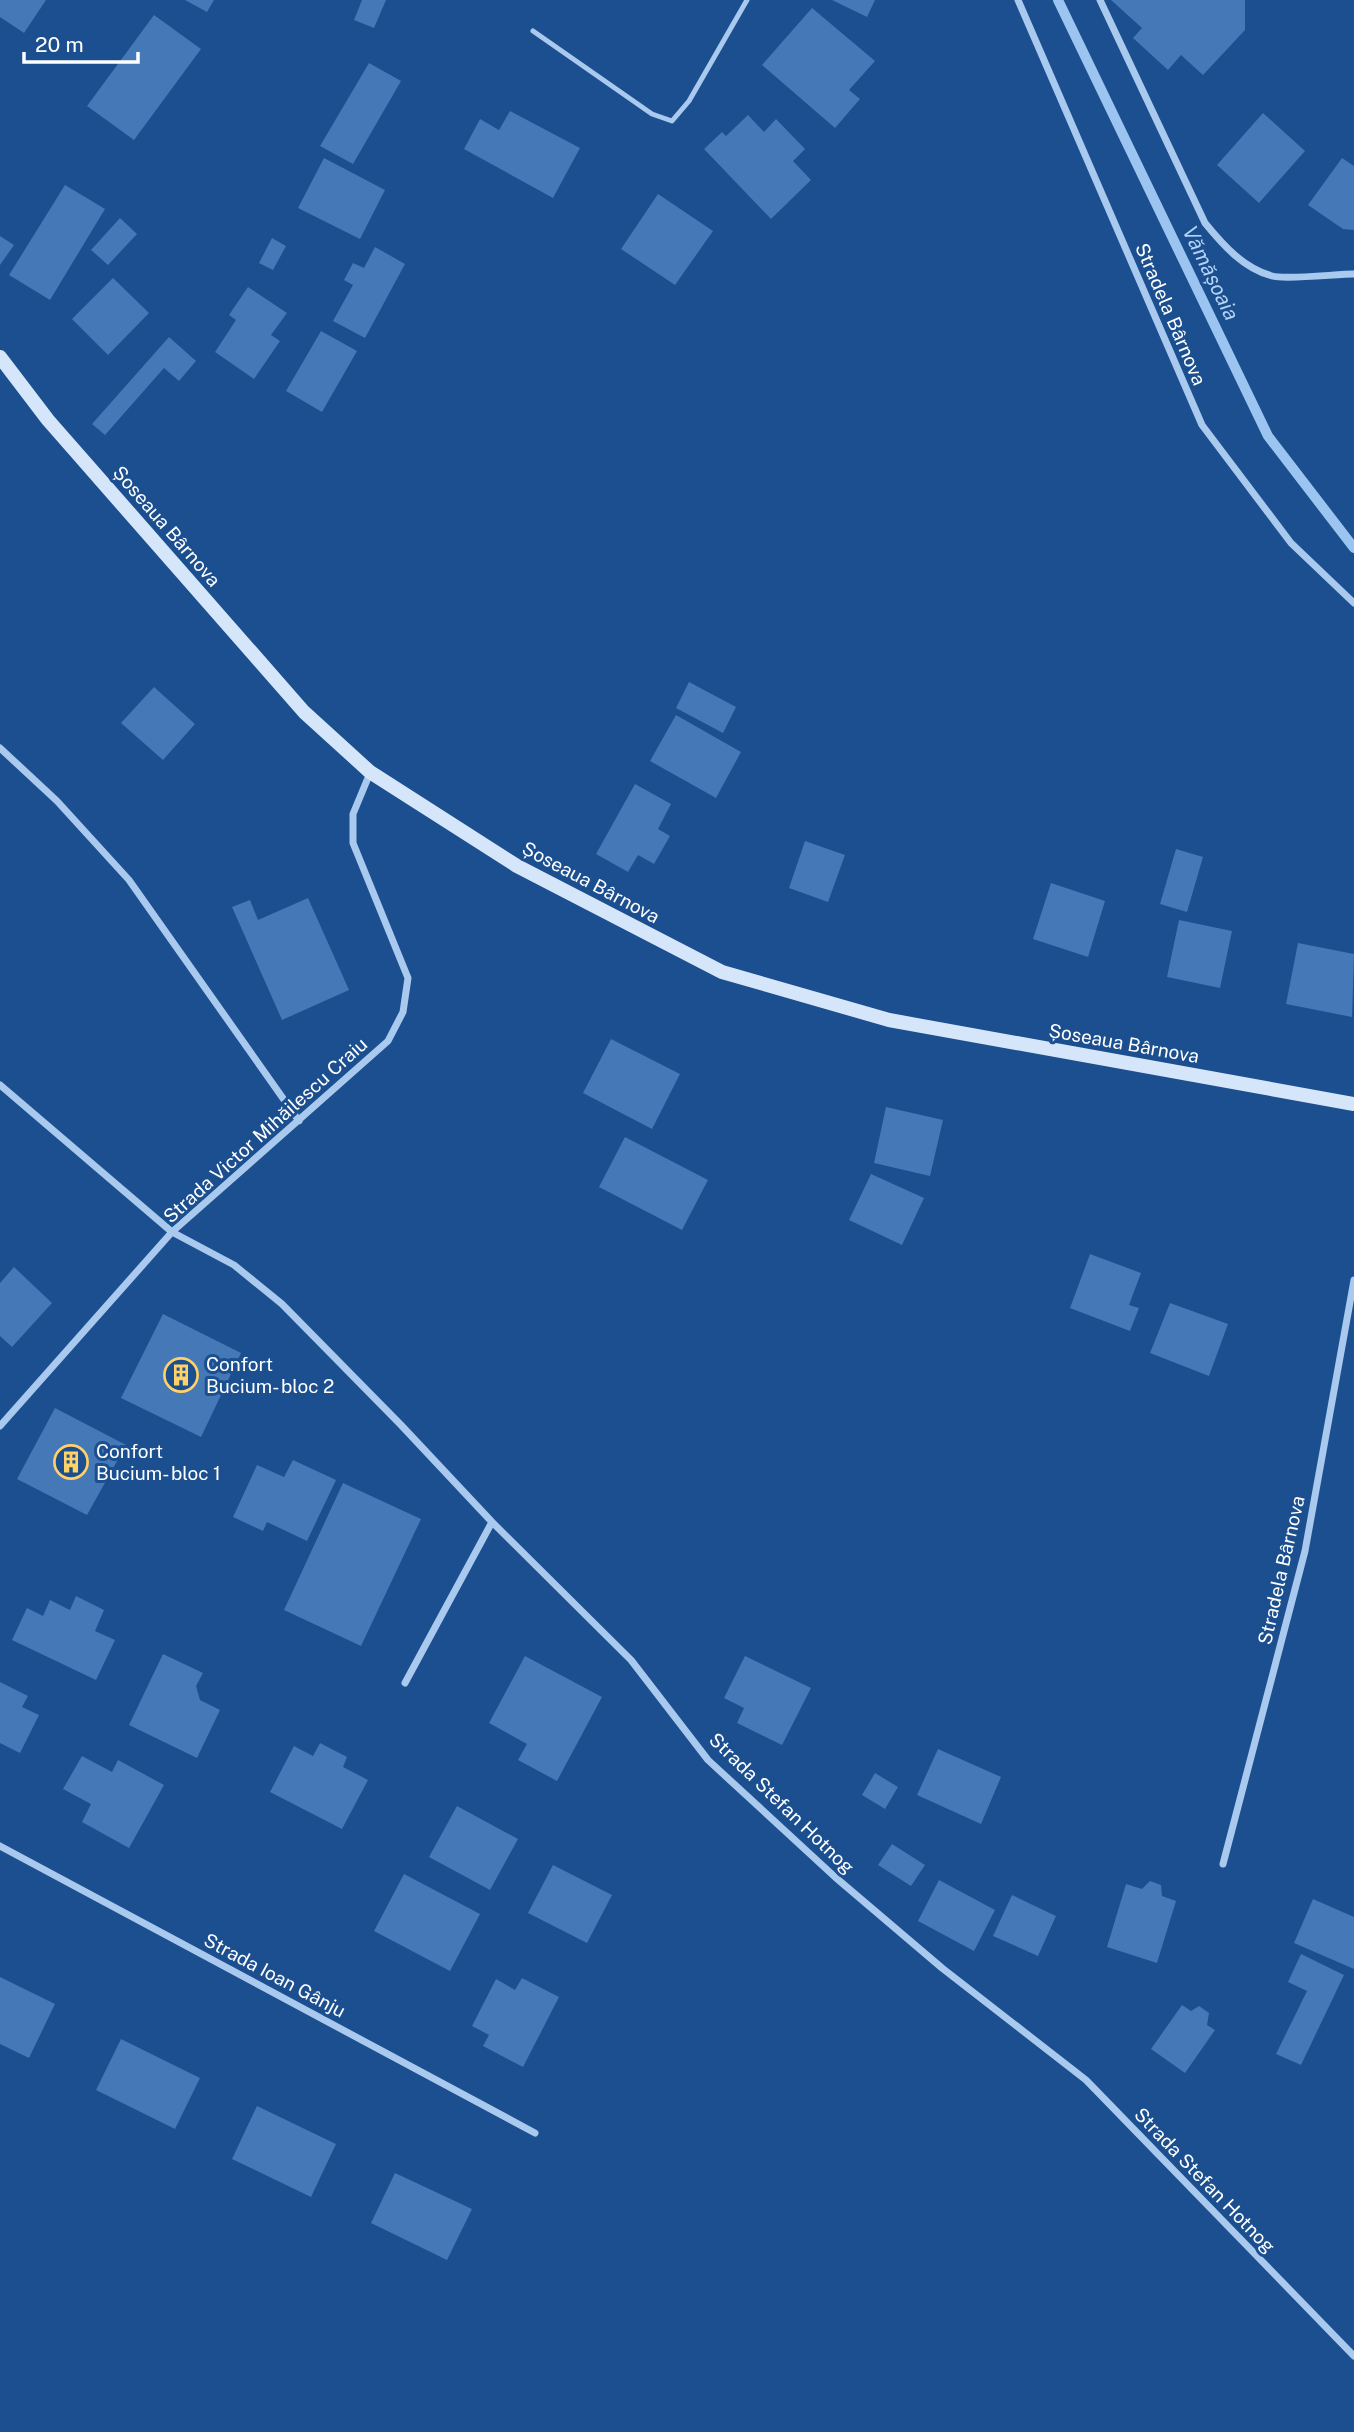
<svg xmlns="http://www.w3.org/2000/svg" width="1354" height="2432" font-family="'Public Sans',sans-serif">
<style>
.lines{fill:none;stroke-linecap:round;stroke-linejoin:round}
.stream{stroke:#9cc4f0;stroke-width:10}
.building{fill:#4478b7}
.lane{stroke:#a9c9ee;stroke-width:5}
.street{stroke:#a9c9ee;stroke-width:7}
.secondary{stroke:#d6e6fa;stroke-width:14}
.labels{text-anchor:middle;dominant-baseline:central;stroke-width:6;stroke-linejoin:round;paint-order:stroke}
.street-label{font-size:19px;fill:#fff;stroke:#1b4f8f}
.poi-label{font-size:19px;fill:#fff;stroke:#1b4f8f;text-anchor:start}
.water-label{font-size:21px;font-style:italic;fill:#b5d3f5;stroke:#1b4f8f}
</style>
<rect width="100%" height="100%" fill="#1b4f8f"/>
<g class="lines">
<!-- stream -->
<path class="stream" d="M 1058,0 L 1268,436 L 1354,548"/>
</g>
<!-- building -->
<path class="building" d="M 0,0 L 46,0 L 24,33 L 0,17 Z
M 185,0 L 214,0 L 207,12 Z
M 362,0 L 386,0 L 374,28 L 354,20 Z
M 832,0 L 875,0 L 867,17 Z
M 1111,0 L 1245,0 L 1245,30 L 1203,75 L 1181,55 L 1168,70 L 1133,38 L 1142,28 Z
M 812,8 L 875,61 L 849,90 L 860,99 L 835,128 L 762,65 Z
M 154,15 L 201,49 L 134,140 L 87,106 Z
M 369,63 L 401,81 L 353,164 L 320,146 Z
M 510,111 L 580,148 L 553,198 L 464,149 L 480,119 L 499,130 Z
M 1263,113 L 1305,151 L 1259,203 L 1217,165 Z
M 748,115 L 764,132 L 776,119 L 805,149 L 793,161 L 811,180 L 771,219 L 704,149 L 722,132 L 726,136 Z
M 324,158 L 385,190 L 360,239 L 298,208 Z
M 1342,158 L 1354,166 L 1354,230 L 1343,229 L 1308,205 Z
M 65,185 L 105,209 L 50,300 L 9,275 Z
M 658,194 L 713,231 L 675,285 L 621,249 Z
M 120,218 L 137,234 L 108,265 L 91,250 Z
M 0,236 L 14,245 L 0,265 Z
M 272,238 L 286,246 L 273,270 L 259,263 Z
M 375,247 L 405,264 L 365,338 L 333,321 L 353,285 L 344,280 L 353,263 L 364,268 Z
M 113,278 L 149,313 L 108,355 L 72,319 Z
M 248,287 L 287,313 L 271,335 L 280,341 L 254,379 L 215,352 L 236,320 L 229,315 Z
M 321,331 L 357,351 L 322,412 L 286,391 Z
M 169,337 L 196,361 L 179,381 L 164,368 L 105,435 L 92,424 Z
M 689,682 L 736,707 L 723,733 L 676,708 Z
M 154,687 L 195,724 L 163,760 L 121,723 Z
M 676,715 L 741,752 L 716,798 L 650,761 Z
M 635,784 L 671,804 L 658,829 L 670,836 L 654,864 L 638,855 L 628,872 L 596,854 Z
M 805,841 L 845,855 L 828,902 L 789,888 Z
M 1176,849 L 1203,857 L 1187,912 L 1160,904 Z
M 1051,883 L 1105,901 L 1088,957 L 1033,939 Z
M 308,898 L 349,990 L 282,1020 L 232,907 L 250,900 L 258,920 Z
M 1179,920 L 1232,931 L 1220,988 L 1167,977 Z
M 1298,943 L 1354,954 L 1352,1017 L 1286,1004 Z
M 611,1039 L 680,1074 L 652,1129 L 583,1093 Z
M 886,1107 L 943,1120 L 930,1176 L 874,1163 Z
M 625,1137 L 708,1180 L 682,1230 L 599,1187 Z
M 871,1174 L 924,1198 L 902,1245 L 849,1220 Z
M 1090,1254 L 1141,1273 L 1129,1305 L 1139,1308 L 1130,1331 L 1070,1308 Z
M 14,1267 L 52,1303 L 12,1347 L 0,1336 L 0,1283 Z
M 1170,1303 L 1228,1324 L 1209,1376 L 1150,1353 Z
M 163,1314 L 241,1353 L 201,1437 L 121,1398 Z
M 55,1408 L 126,1445 L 87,1515 L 17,1479 Z
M 293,1460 L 336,1480 L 307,1541 L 267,1522 L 263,1531 L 233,1517 L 257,1465 L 284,1477 Z
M 343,1483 L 421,1519 L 361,1646 L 284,1610 Z
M 76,1596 L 104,1610 L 95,1631 L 115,1640 L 96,1680 L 12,1640 L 27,1608 L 43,1616 L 50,1600 L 70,1610 Z
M 163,1654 L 203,1673 L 196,1686 L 200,1700 L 220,1710 L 197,1758 L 129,1725 Z
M 525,1656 L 602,1697 L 557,1781 L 518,1760 L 527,1744 L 489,1723 Z
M 745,1656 L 811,1688 L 782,1745 L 737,1723 L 744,1708 L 724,1698 Z
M 0,1682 L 28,1696 L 22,1707 L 39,1715 L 20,1753 L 0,1743 Z
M 320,1743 L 347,1757 L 343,1767 L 368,1780 L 342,1829 L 270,1792 L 294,1746 L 313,1756 Z
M 938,1749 L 1001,1777 L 981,1824 L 917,1795 Z
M 82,1756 L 112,1772 L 118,1760 L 164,1785 L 129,1848 L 82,1822 L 91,1804 L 63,1789 Z
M 875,1773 L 898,1787 L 885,1809 L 862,1795 Z
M 457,1806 L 518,1839 L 490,1890 L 429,1857 Z
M 892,1844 L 925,1865 L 911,1886 L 878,1865 Z
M 553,1865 L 612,1895 L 587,1943 L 528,1913 Z
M 404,1874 L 480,1914 L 450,1971 L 374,1931 Z
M 939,1880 L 995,1910 L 974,1951 L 918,1921 Z
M 1150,1881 L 1161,1885 L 1162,1896 L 1176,1901 L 1157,1963 L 1107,1947 L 1126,1884 L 1142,1889 Z
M 1012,1895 L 1056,1916 L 1038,1956 L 993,1936 Z
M 1313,1899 L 1354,1917 L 1354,1969 L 1294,1943 Z
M 1301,1954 L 1344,1975 L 1301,2065 L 1276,2054 L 1307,1991 L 1288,1982 Z
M 0,1977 L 55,2004 L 29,2058 L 0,2044 Z
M 522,1978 L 559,1997 L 523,2067 L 483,2046 L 489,2035 L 472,2026 L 496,1979 L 515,1990 Z
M 1182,2005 L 1191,2011 L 1199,2006 L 1209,2013 L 1207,2025 L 1215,2030 L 1185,2073 L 1151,2049 Z
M 121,2039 L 200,2078 L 175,2129 L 96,2090 Z
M 257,2106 L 336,2144 L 311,2197 L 232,2159 Z
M 395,2173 L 472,2209 L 447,2260 L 371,2223 Z"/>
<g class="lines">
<!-- lane -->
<path class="lane" d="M 533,31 L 652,114 L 672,121 L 689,101 L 747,0"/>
<!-- street -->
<path class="street" d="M 1018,0 L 1202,425 L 1291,543 L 1354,603
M 1100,0 L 1205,223 C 1223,245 1243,268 1272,276 C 1286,280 1337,274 1354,274
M 0,748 L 57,801 L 129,880 L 299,1121
M 0,1085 L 172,1232 L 234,1265 L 282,1304 L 401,1425 L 492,1522 L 631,1660 L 708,1760 L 835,1877 L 942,1968 L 1086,2080 L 1354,2356
M 0,1426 L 172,1232 L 388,1041 L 403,1012 L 408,978 L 353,843 L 353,814 L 370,773
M 405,1683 L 492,1522
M 0,1846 L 535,2133
M 1223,1864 L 1305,1551 L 1354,1280"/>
<!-- secondary -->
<path class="secondary" d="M 0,357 L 48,420 L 304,712 L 370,772 L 517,866 L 722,972 L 889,1020 L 1354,1104"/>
</g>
<!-- icons -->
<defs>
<g id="building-ring" transform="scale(1.75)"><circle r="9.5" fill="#1b4f8f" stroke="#ffd166" stroke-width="1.5"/><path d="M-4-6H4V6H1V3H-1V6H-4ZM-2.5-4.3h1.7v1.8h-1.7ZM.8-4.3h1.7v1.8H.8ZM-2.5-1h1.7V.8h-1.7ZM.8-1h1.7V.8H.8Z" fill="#ffd166"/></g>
</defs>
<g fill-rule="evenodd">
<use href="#building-ring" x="181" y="1375"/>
<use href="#building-ring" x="71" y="1462"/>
</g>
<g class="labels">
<!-- street labels -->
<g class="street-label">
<text transform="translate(1171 314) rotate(67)">Stradela Bârnova</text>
<text transform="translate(167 526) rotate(49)">Șoseaua Bârnova</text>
<text transform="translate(591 882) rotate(28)">Șoseaua Bârnova</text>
<text transform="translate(1124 1043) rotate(10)">Șoseaua Bârnova</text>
<text transform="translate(265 1130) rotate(-42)">Strada Victor Mihăilescu Craiu</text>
<text transform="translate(1281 1570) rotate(-77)">Stradela Bârnova</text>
<text transform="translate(782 1803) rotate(44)">Strada Stefan Hotnog</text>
<text transform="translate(275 1975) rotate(28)">Strada Ioan Gânju</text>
<text transform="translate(1205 2180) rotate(46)">Strada Stefan Hotnog</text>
</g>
<!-- poi labels -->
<g class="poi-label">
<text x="206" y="1364">Confort<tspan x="206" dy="22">Bucium- bloc 2</tspan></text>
<text x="96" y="1451">Confort<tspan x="96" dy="22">Bucium- bloc 1</tspan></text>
</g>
<!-- water labels -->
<g class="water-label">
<text transform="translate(1211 273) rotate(64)">Vămășoaia</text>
</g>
</g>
<!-- scale -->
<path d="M24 52v10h114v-10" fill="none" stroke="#ffffff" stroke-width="3.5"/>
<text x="35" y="52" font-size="21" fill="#ffffff" stroke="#1b4f8f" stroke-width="5" paint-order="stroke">20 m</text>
</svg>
